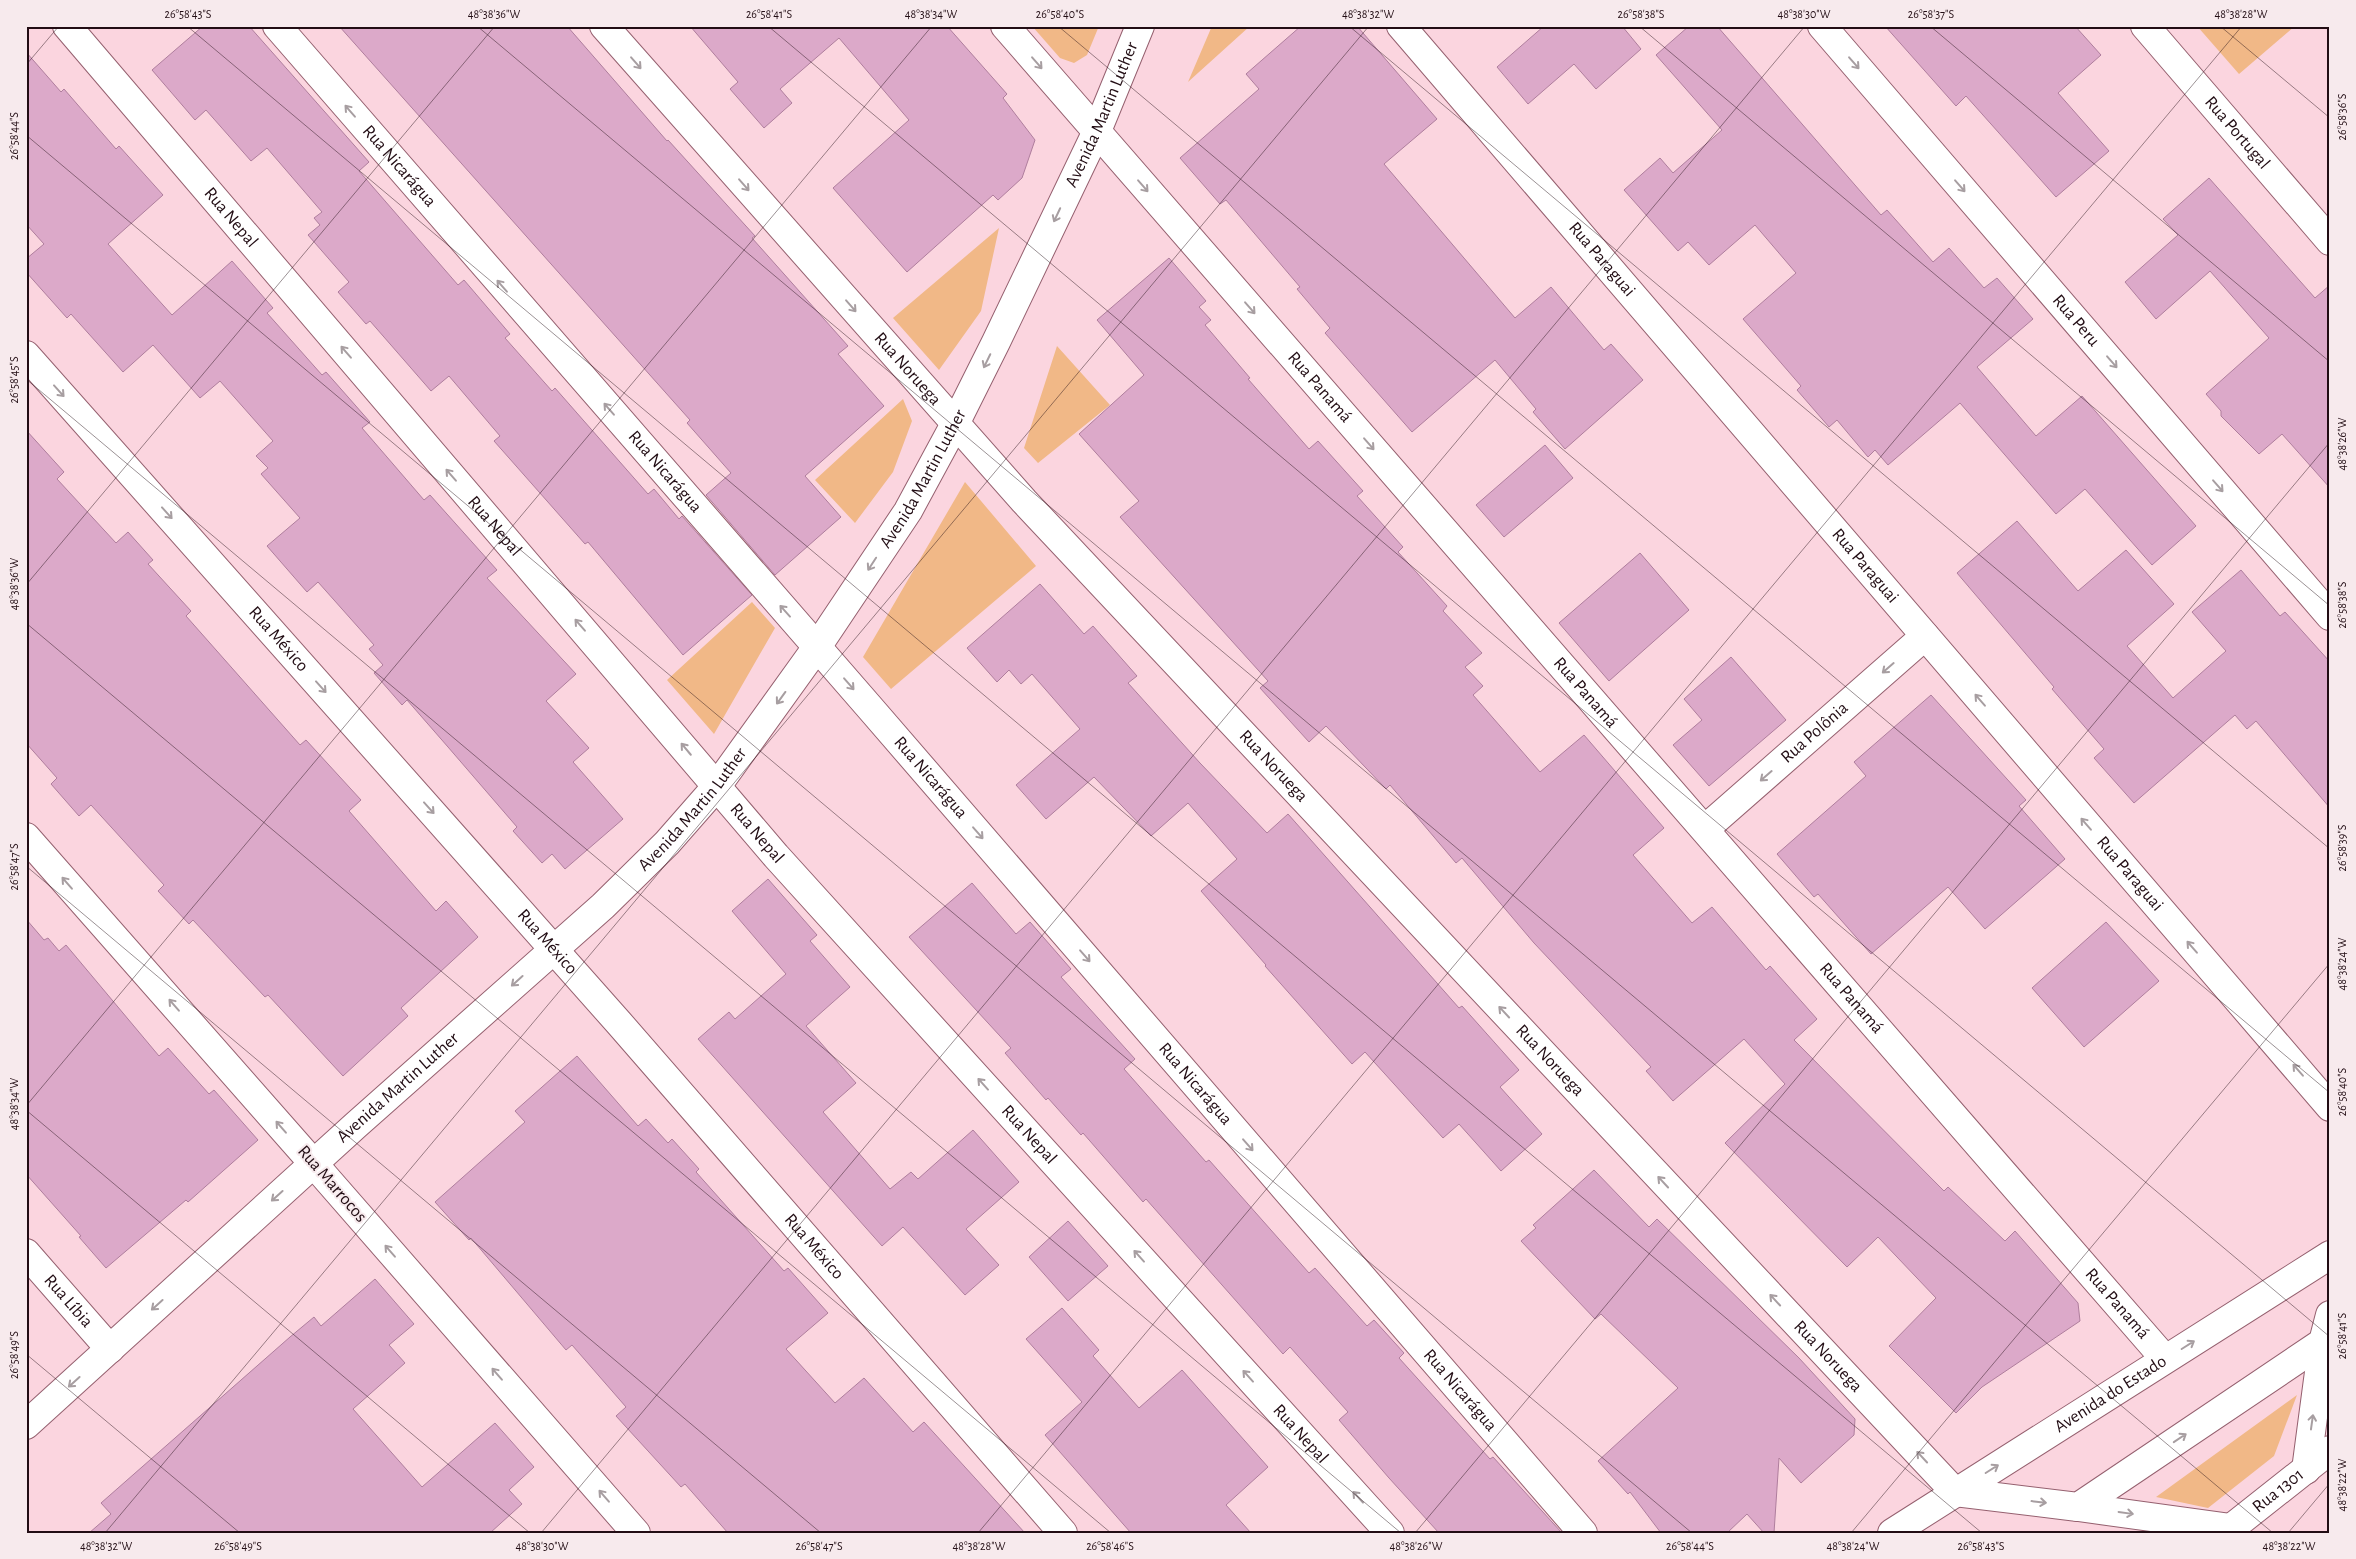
<svg xmlns="http://www.w3.org/2000/svg" width="2356" height="1559" font-family="'Alegreya Sans',sans-serif">
<style>
.green{fill:#f1b887}
.building{fill:#dca9c9;stroke:#af7e9d}
.lines{fill:none;stroke-linecap:round;stroke-linejoin:round}
.minor-casing{stroke:#95606f;stroke-width:30}
.tertiary-casing{stroke:#95606f;stroke-width:30}
.primary-casing{stroke:#95606f;stroke-width:30}
.minor{stroke:#fff;stroke-width:28}
.tertiary{stroke:#fff;stroke-width:28}
.primary{stroke:#fff;stroke-width:28}
.oneway{stroke:#a79ea1}
.ticks{fill:none;stroke:#220d14;stroke-width:1;stroke-opacity:0.45}
.labels{text-anchor:middle;dominant-baseline:central;stroke-width:4;stroke-linejoin:round;paint-order:stroke}
.street-label{font-size:18px;fill:#220d14;stroke:#f7eaed}
.neatline{fill:none;stroke:#220d14;stroke-width:2}
.ticks-label{font-size:12px;text-anchor:middle;fill:#220d14}
</style>
<rect width="100%" height="100%" fill="#fbd5df"/>
<!-- green -->
<path class="green" d="M 1032,26 L 1099,26 L 1087,55 L 1074,63 L 1060,58 Z
M 1212,26 L 1250,26 L 1188,82 Z
M 2197,26 L 2295,26 L 2239,74 Z
M 999,228 L 981,311 L 939,370 L 893,318 Z
M 1057,346 L 1110,405 L 1038,463 L 1024,448 Z
M 903,399 L 912,421 L 893,472 L 855,523 L 815,480 Z
M 965,482 L 1036,566 L 891,689 L 863,657 Z
M 752,602 L 775,628 L 714,734 L 667,680 Z
M 2297,1395 L 2274,1456 L 2208,1508 L 2156,1497 Z"/>
<!-- building -->
<path class="building" d="M 203,26 L 249,26 L 369,162 L 359,171 L 458,285 L 464,280 L 510,334 L 505,338 L 552,391 L 555,388 L 648,494 L 654,489 L 679,519 L 682,516 L 752,595 L 683,655 L 588,542 L 585,544 L 494,441 L 500,436 L 449,376 L 431,391 L 370,321 L 366,324 L 338,292 L 349,282 L 308,235 L 320,225 L 314,218 L 322,212 L 267,148 L 251,161 L 206,110 L 195,120 L 152,70 Z
M 339,26 L 567,26 L 667,141 L 668,140 L 755,236 L 752,238 L 848,346 L 838,354 L 884,406 L 805,476 L 841,517 L 775,575 L 706,495 L 731,473 L 687,423 L 690,420 Z
M 690,26 L 947,26 L 1007,94 L 1003,98 L 1035,140 L 1022,178 L 998,200 L 993,195 L 907,272 L 833,188 L 909,120 L 839,38 L 780,89 L 792,103 L 764,128 L 730,89 L 738,82 Z
M 1301,26 L 1357,26 L 1437,119 L 1384,164 L 1515,318 L 1551,287 L 1604,350 L 1611,344 L 1643,380 L 1565,449 L 1533,412 L 1536,409 L 1495,360 L 1412,432 L 1325,333 L 1330,328 L 1297,289 L 1300,287 L 1226,200 L 1220,204 L 1180,158 L 1259,89 L 1246,74 Z
M 1544,26 L 1622,26 L 1641,49 L 1596,89 L 1574,64 L 1528,104 L 1497,67 Z
M 1689,26 L 1717,26 L 1881,215 L 1887,210 L 1933,262 L 1949,248 L 1984,288 L 1997,278 L 2033,319 L 1977,367 L 2036,436 L 2082,396 L 2196,526 L 2152,565 L 2085,489 L 2056,514 L 1960,403 L 1888,465 L 1875,450 L 1868,457 L 1837,420 L 1829,427 L 1797,390 L 1801,386 L 1743,319 L 1796,273 L 1755,225 L 1709,265 L 1688,242 L 1678,251 L 1624,190 L 1660,158 L 1673,173 L 1722,130 L 1656,55 Z
M 1885,26 L 2075,26 L 2101,55 L 2058,93 L 2109,151 L 2056,197 L 1966,96 L 1956,106 Z
M 26,52 L 61,92 L 64,89 L 116,149 L 119,146 L 163,195 L 108,244 L 172,315 L 232,261 L 273,308 L 267,313 L 322,375 L 326,372 L 370,422 L 362,428 L 424,500 L 430,495 L 497,570 L 487,578 L 576,674 L 546,701 L 589,748 L 573,762 L 623,819 L 565,869 L 552,854 L 542,863 L 513,831 L 517,827 L 448,747 L 407,700 L 402,705 L 374,673 L 383,665 L 369,649 L 374,645 L 318,582 L 307,592 L 267,546 L 300,518 L 261,474 L 268,468 L 256,456 L 273,441 L 220,381 L 200,398 L 153,345 L 123,372 L 71,314 L 67,318 L 26,272 L 26,259 L 44,244 L 26,224 Z
M 2209,178 L 2315,298 L 2330,285 L 2330,488 L 2282,434 L 2259,454 L 2221,416 L 2221,411 L 2206,394 L 2269,338 L 2210,271 L 2156,319 L 2125,282 L 2178,235 L 2163,219 Z
M 1169,258 L 1206,301 L 1199,307 L 1211,320 L 1205,325 L 1250,378 L 1248,379 L 1309,449 L 1318,441 L 1363,491 L 1357,496 L 1403,547 L 1398,552 L 1447,606 L 1443,611 L 1482,653 L 1465,667 L 1483,686 L 1473,695 L 1540,772 L 1584,735 L 1664,828 L 1633,855 L 1692,923 L 1712,907 L 1766,970 L 1770,966 L 1817,1019 L 1794,1040 L 1944,1191 L 1948,1187 L 2005,1241 L 2015,1231 L 2078,1303 L 2080,1321 L 1982,1387 L 1956,1413 L 1889,1346 L 1936,1298 L 1878,1237 L 1847,1267 L 1725,1143 L 1785,1084 L 1744,1039 L 1673,1101 L 1646,1071 L 1651,1067 L 1534,943 L 1462,858 L 1456,863 L 1390,785 L 1386,789 L 1326,726 L 1309,742 L 1260,688 L 1268,681 L 1120,517 L 1139,501 L 1079,434 L 1144,375 L 1097,320 Z
M 26,430 L 64,472 L 57,479 L 116,543 L 128,532 L 153,560 L 148,564 L 191,611 L 186,616 L 300,745 L 306,740 L 361,800 L 349,811 L 436,911 L 446,901 L 478,937 L 401,1008 L 408,1016 L 343,1076 L 268,995 L 265,997 L 193,920 L 189,924 L 158,891 L 164,885 L 91,805 L 79,816 L 51,784 L 57,778 L 26,743 Z
M 1545,445 L 1573,478 L 1504,537 L 1476,505 Z
M 2017,521 L 2078,591 L 2126,550 L 2174,604 L 2127,646 L 2173,698 L 2226,651 L 2192,612 L 2241,570 L 2280,616 L 2285,612 L 2330,662 L 2330,808 L 2256,721 L 2247,729 L 2235,715 L 2134,803 L 2094,758 L 2104,749 L 2052,689 L 2054,687 L 1957,573 Z
M 1640,553 L 1689,610 L 1609,681 L 1559,623 Z
M 1040,584 L 1084,634 L 1093,626 L 1137,676 L 1128,683 L 1200,763 L 1267,833 L 1288,814 L 1459,1008 L 1462,1006 L 1519,1070 L 1500,1087 L 1542,1134 L 1501,1171 L 1459,1124 L 1443,1138 L 1365,1052 L 1352,1064 L 1265,966 L 1266,965 L 1201,891 L 1237,859 L 1188,803 L 1151,836 L 1094,777 L 1046,819 L 1016,785 L 1080,729 L 1032,674 L 1021,684 L 1009,670 L 997,682 L 967,648 Z
M 1731,657 L 1786,720 L 1709,786 L 1673,745 L 1702,720 L 1684,699 Z
M 1931,695 L 2026,800 L 2019,806 L 2065,859 L 1985,929 L 1948,887 L 1871,954 L 1818,894 L 1814,897 L 1777,854 L 1866,776 L 1854,762 Z
M 768,879 L 817,935 L 810,941 L 850,987 L 806,1026 L 856,1083 L 823,1112 L 890,1189 L 911,1172 L 918,1179 L 973,1130 L 1019,1182 L 966,1229 L 999,1265 L 965,1295 L 903,1227 L 882,1246 L 698,1039 L 729,1012 L 735,1019 L 786,974 L 732,911 Z
M 972,883 L 1016,934 L 1030,922 L 1071,969 L 1061,977 L 1135,1059 L 1124,1069 L 1206,1162 L 1209,1160 L 1309,1273 L 1315,1268 L 1367,1326 L 1374,1320 L 1404,1353 L 1399,1358 L 1490,1459 L 1493,1457 L 1562,1533 L 1439,1533 L 1389,1478 L 1339,1420 L 1348,1412 L 1290,1347 L 1283,1354 L 1146,1199 L 1143,1202 L 1083,1133 L 1081,1135 L 1048,1098 L 1046,1100 L 1005,1053 L 1011,1048 L 909,937 Z
M 26,919 L 44,940 L 48,938 L 59,951 L 66,945 L 159,1056 L 168,1048 L 209,1094 L 214,1090 L 258,1140 L 188,1202 L 186,1200 L 106,1268 L 79,1237 L 81,1236 L 26,1174 Z
M 2106,922 L 2159,981 L 2084,1047 L 2032,988 Z
M 577,1056 L 638,1126 L 646,1119 L 668,1143 L 672,1139 L 699,1169 L 696,1172 L 784,1271 L 788,1268 L 828,1313 L 786,1349 L 835,1403 L 864,1378 L 913,1432 L 924,1422 L 1025,1533 L 728,1533 L 685,1484 L 681,1487 L 616,1416 L 626,1407 L 572,1345 L 566,1350 L 471,1238 L 469,1240 L 435,1202 L 525,1122 L 515,1111 Z
M 1594,1170 L 1649,1227 L 1657,1219 L 1799,1358 L 1855,1419 L 1854,1435 L 1801,1483 L 1779,1458 L 1774,1533 L 1764,1533 L 1747,1514 L 1727,1533 L 1661,1533 L 1630,1492 L 1628,1494 L 1598,1461 L 1678,1388 L 1601,1314 L 1595,1319 L 1521,1241 L 1536,1228 L 1533,1225 Z
M 1068,1221 L 1108,1266 L 1068,1301 L 1029,1257 Z
M 375,1279 L 414,1324 L 389,1345 L 405,1363 L 353,1409 L 422,1487 L 495,1423 L 534,1467 L 509,1490 L 522,1504 L 490,1533 L 89,1533 L 111,1514 L 101,1503 L 290,1337 L 314,1317 L 321,1326 Z
M 1062,1308 L 1099,1350 L 1093,1356 L 1139,1408 L 1182,1370 L 1268,1467 L 1226,1505 L 1251,1533 L 1131,1533 L 1045,1435 L 1082,1402 L 1026,1339 Z"/>
<g class="lines">
<!-- minor casing -->
<g class="minor-casing">
<g id="minor">
<path id="s1" d="M 67,26 L 776,856 L 1390,1533"/>
<path id="s2" d="M 277,26 L 871,709 L 1583,1533"/>
<path id="s3" d="M 604,26 L 1024,501 L 1955,1492 L 2078,1507 L 2323,1342 L 2330,1315"/>
<path id="s4" d="M 1005,26 L 2165,1359"/>
<path id="s5" d="M 1401,26 L 2330,1107"/>
<path id="s6" d="M 1822,26 L 2330,616"/>
<path id="s7" d="M 2145,26 L 2330,241"/>
<path id="s8" d="M 26,355 L 619,1023 L 1063,1533"/>
<path id="s9" d="M 1705,829 L 1925,636"/>
<path d="M 26,837 L 313,1163"/>
<path id="s10" d="M 26,1253 L 110,1349"/>
<path d="M 2306,1470 L 2323,1342"/>
<path d="M 2078,1507 L 2231,1528"/>
<path id="s11" d="M 2225,1533 L 2330,1450"/>
</g>
</g>
<!-- tertiary casing -->
<g class="tertiary-casing">
<path id="tertiary" d="M 313,1163 L 636,1533"/>
</g>
<!-- primary casing -->
<g class="primary-casing">
<g id="primary">
<path id="s12" d="M 26,1425 L 356,1125 L 603,906 L 667,843 L 717,786 L 817,647 L 908,511 L 955,424 L 996,342 L 1097,131 L 1140,26"/>
<path id="s13" d="M 1892,1533 L 2330,1255"/>
</g>
</g>
<!-- minor -->
<use href="#minor" class="minor"/>
<!-- tertiary -->
<use href="#tertiary" class="tertiary"/>
<!-- primary -->
<use href="#primary" class="primary"/>
</g>
<!-- one-way arrows -->
<defs><path id="oneway-shaft" d="M-6 0H5M1.5-3L5.5 0L1.5 3" fill="none" stroke-width="1.6" stroke-linecap="round" stroke-linejoin="round" transform="scale(1.25)"/></defs>
<g class="oneway">
<use href="#oneway-shaft" transform="translate(636 63) rotate(49)"/>
<use href="#oneway-shaft" transform="translate(1037 63) rotate(49)"/>
<use href="#oneway-shaft" transform="translate(1854 63) rotate(49)"/>
<use href="#oneway-shaft" transform="translate(350 111) rotate(-131)"/>
<use href="#oneway-shaft" transform="translate(744 185) rotate(49)"/>
<use href="#oneway-shaft" transform="translate(1143 186) rotate(49)"/>
<use href="#oneway-shaft" transform="translate(1960 186) rotate(49)"/>
<use href="#oneway-shaft" transform="translate(1057 215) rotate(115)"/>
<use href="#oneway-shaft" transform="translate(502 286) rotate(-131)"/>
<use href="#oneway-shaft" transform="translate(851 306) rotate(49)"/>
<use href="#oneway-shaft" transform="translate(1250 308) rotate(49)"/>
<use href="#oneway-shaft" transform="translate(346 352) rotate(-131)"/>
<use href="#oneway-shaft" transform="translate(987 361) rotate(116)"/>
<use href="#oneway-shaft" transform="translate(2112 362) rotate(49)"/>
<use href="#oneway-shaft" transform="translate(59 391) rotate(48)"/>
<use href="#oneway-shaft" transform="translate(609 409) rotate(-131)"/>
<use href="#oneway-shaft" transform="translate(1369 444) rotate(49)"/>
<use href="#oneway-shaft" transform="translate(451 475) rotate(-131)"/>
<use href="#oneway-shaft" transform="translate(2218 486) rotate(49)"/>
<use href="#oneway-shaft" transform="translate(167 513) rotate(48)"/>
<use href="#oneway-shaft" transform="translate(872 564) rotate(123)"/>
<use href="#oneway-shaft" transform="translate(785 611) rotate(-132)"/>
<use href="#oneway-shaft" transform="translate(580 625) rotate(-131)"/>
<use href="#oneway-shaft" transform="translate(1888 668) rotate(139)"/>
<use href="#oneway-shaft" transform="translate(849 684) rotate(49)"/>
<use href="#oneway-shaft" transform="translate(321 687) rotate(48)"/>
<use href="#oneway-shaft" transform="translate(781 698) rotate(126)"/>
<use href="#oneway-shaft" transform="translate(1980 700) rotate(-131)"/>
<use href="#oneway-shaft" transform="translate(686 749) rotate(-130)"/>
<use href="#oneway-shaft" transform="translate(1766 776) rotate(139)"/>
<use href="#oneway-shaft" transform="translate(429 808) rotate(48)"/>
<use href="#oneway-shaft" transform="translate(2086 824) rotate(-131)"/>
<use href="#oneway-shaft" transform="translate(978 833) rotate(49)"/>
<use href="#oneway-shaft" transform="translate(67 883) rotate(-131)"/>
<use href="#oneway-shaft" transform="translate(2192 947) rotate(-131)"/>
<use href="#oneway-shaft" transform="translate(1085 956) rotate(49)"/>
<use href="#oneway-shaft" transform="translate(517 981) rotate(138)"/>
<use href="#oneway-shaft" transform="translate(174 1005) rotate(-131)"/>
<use href="#oneway-shaft" transform="translate(1504 1012) rotate(-133)"/>
<use href="#oneway-shaft" transform="translate(2298 1070) rotate(-131)"/>
<use href="#oneway-shaft" transform="translate(983 1084) rotate(-132)"/>
<use href="#oneway-shaft" transform="translate(281 1127) rotate(-131)"/>
<use href="#oneway-shaft" transform="translate(1248 1145) rotate(49)"/>
<use href="#oneway-shaft" transform="translate(1663 1182) rotate(-133)"/>
<use href="#oneway-shaft" transform="translate(277 1196) rotate(138)"/>
<use href="#oneway-shaft" transform="translate(390 1251) rotate(-131)"/>
<use href="#oneway-shaft" transform="translate(1139 1256) rotate(-132)"/>
<use href="#oneway-shaft" transform="translate(1775 1300) rotate(-133)"/>
<use href="#oneway-shaft" transform="translate(157 1305) rotate(138)"/>
<use href="#oneway-shaft" transform="translate(2188 1345) rotate(-32)"/>
<use href="#oneway-shaft" transform="translate(497 1374) rotate(-131)"/>
<use href="#oneway-shaft" transform="translate(1248 1376) rotate(-132)"/>
<use href="#oneway-shaft" transform="translate(74 1382) rotate(138)"/>
<use href="#oneway-shaft" transform="translate(2312 1422) rotate(-82)"/>
<use href="#oneway-shaft" transform="translate(2180 1438) rotate(-34)"/>
<use href="#oneway-shaft" transform="translate(1922 1457) rotate(-133)"/>
<use href="#oneway-shaft" transform="translate(1992 1469) rotate(-32)"/>
<use href="#oneway-shaft" transform="translate(604 1496) rotate(-131)"/>
<use href="#oneway-shaft" transform="translate(1358 1497) rotate(-132)"/>
<use href="#oneway-shaft" transform="translate(2039 1502) rotate(7)"/>
<use href="#oneway-shaft" transform="translate(2126 1513) rotate(8)"/>
</g>
<!-- ticks -->
<path class="ticks" d="M 187,26 L 1982,1533M 477,26 L 2273,1533M 768,26 L 2330,1337M 1058,26 L 2330,1093M 1349,26 L 2330,849M 1639,26 L 2330,606M 1930,26 L 2330,362M 2220,26 L 2330,118M 26,65 L 59,26M 26,135 L 1692,1533M 26,379 L 1401,1533M 26,585 L 495,26M 26,623 L 1111,1533M 26,866 L 821,1533M 26,1106 L 932,26M 26,1110 L 530,1533M 26,1354 L 240,1533M 105,1533 L 1369,26M 541,1533 L 1805,26M 978,1533 L 2242,26M 1415,1533 L 2330,442M 1851,1533 L 2330,963M 2288,1533 L 2330,1483"/>
<g class="labels">
<!-- street labels -->
<g class="street-label">
<text stroke="none"><textPath href="#s12" startOffset="1718">Avenida Martin Luther</textPath></text>
<text stroke="none"><textPath href="#s7" startOffset="141">Rua Portugal</textPath></text>
<text stroke="none"><textPath href="#s2" startOffset="186">Rua Nicarágua</textPath></text>
<text stroke="none"><textPath href="#s1" startOffset="252">Rua Nepal</textPath></text>
<text stroke="none"><textPath href="#s5" startOffset="308">Rua Paraguai</textPath></text>
<text stroke="none"><textPath href="#s6" startOffset="389">Rua Peru</textPath></text>
<text stroke="none"><textPath href="#s3" startOffset="458">Rua Noruega</textPath></text>
<text stroke="none"><textPath href="#s4" startOffset="479">Rua Panamá</textPath></text>
<text stroke="none"><textPath href="#s2" startOffset="591">Rua Nicarágua</textPath></text>
<text stroke="none"><textPath href="#s12" startOffset="1312">Avenida Martin Luther</textPath></text>
<text stroke="none"><textPath href="#s1" startOffset="658">Rua Nepal</textPath></text>
<text stroke="none"><textPath href="#s5" startOffset="712">Rua Paraguai</textPath></text>
<text stroke="none"><textPath href="#s8" startOffset="380">Rua México</textPath></text>
<text stroke="none"><textPath href="#s4" startOffset="884">Rua Panamá</textPath></text>
<text stroke="none"><textPath href="#s9" startOffset="146">Rua Polônia</textPath></text>
<text stroke="none"><textPath href="#s3" startOffset="998">Rua Noruega</textPath></text>
<text stroke="none"><textPath href="#s2" startOffset="996">Rua Nicarágua</textPath></text>
<text stroke="none"><textPath href="#s12" startOffset="908">Avenida Martin Luther</textPath></text>
<text stroke="none"><textPath href="#s1" startOffset="1062">Rua Nepal</textPath></text>
<text stroke="none"><textPath href="#s5" startOffset="1118">Rua Paraguai</textPath></text>
<text stroke="none"><textPath href="#s8" startOffset="785">Rua México</textPath></text>
<text stroke="none"><textPath href="#s4" startOffset="1289">Rua Panamá</textPath></text>
<text stroke="none"><textPath href="#s3" startOffset="1402">Rua Noruega</textPath></text>
<text stroke="none"><textPath href="#s2" startOffset="1401">Rua Nicarágua</textPath></text>
<text stroke="none"><textPath href="#s12" startOffset="502">Avenida Martin Luther</textPath></text>
<text stroke="none"><textPath href="#s1" startOffset="1468">Rua Nepal</textPath></text>
<text transform="translate(332 1184) rotate(49)">Rua Marrocos</text>
<text stroke="none"><textPath href="#s8" startOffset="1190">Rua México</textPath></text>
<text stroke="none"><textPath href="#s10" startOffset="64">Rua Líbia</textPath></text>
<text stroke="none"><textPath href="#s4" startOffset="1694">Rua Panamá</textPath></text>
<text stroke="none"><textPath href="#s3" startOffset="1808">Rua Noruega</textPath></text>
<text stroke="none"><textPath href="#s2" startOffset="1806">Rua Nicarágua</textPath></text>
<text stroke="none"><textPath href="#s13" startOffset="259">Avenida do Estado</textPath></text>
<text stroke="none"><textPath href="#s1" startOffset="1872">Rua Nepal</textPath></text>
<text stroke="none"><textPath href="#s11" startOffset="68">Rua 1301</textPath></text>
</g>
</g>
<!-- border -->
<rect width="2356" height="1559" fill="none" stroke="#f7eaed" stroke-width="55"/>
<rect x="28" y="28" width="2300" height="1504" class="neatline"/>
<g class="ticks-label">
<text x="188" y="18">26°58'43"S</text>
<text x="494" y="18">48°38'36"W</text>
<text x="769" y="18">26°58'41"S</text>
<text x="931" y="18">48°38'34"W</text>
<text x="1060" y="18">26°58'40"S</text>
<text x="1368" y="18">48°38'32"W</text>
<text x="1641" y="18">26°58'38"S</text>
<text x="1804" y="18">48°38'30"W</text>
<text x="1931" y="18">26°58'37"S</text>
<text x="2241" y="18">48°38'28"W</text>
<text transform="translate(2342 117) rotate(-90)" y="4">26°58'36"S</text>
<text transform="translate(14 136) rotate(-90)" y="4">26°58'44"S</text>
<text transform="translate(14 380) rotate(-90)" y="4">26°58'45"S</text>
<text transform="translate(2342 444) rotate(-90)" y="4">48°38'26"W</text>
<text transform="translate(14 584) rotate(-90)" y="4">48°38'36"W</text>
<text transform="translate(2342 605) rotate(-90)" y="4">26°58'38"S</text>
<text transform="translate(2342 848) rotate(-90)" y="4">26°58'39"S</text>
<text transform="translate(14 867) rotate(-90)" y="4">26°58'47"S</text>
<text transform="translate(2342 964) rotate(-90)" y="4">48°38'24"W</text>
<text transform="translate(2342 1092) rotate(-90)" y="4">26°58'40"S</text>
<text transform="translate(14 1104) rotate(-90)" y="4">48°38'34"W</text>
<text transform="translate(2342 1336) rotate(-90)" y="4">26°58'41"S</text>
<text transform="translate(14 1355) rotate(-90)" y="4">26°58'49"S</text>
<text transform="translate(2342 1485) rotate(-90)" y="4">48°38'22"W</text>
<text x="106" y="1550">48°38'32"W</text>
<text x="238" y="1550">26°58'49"S</text>
<text x="542" y="1550">48°38'30"W</text>
<text x="819" y="1550">26°58'47"S</text>
<text x="979" y="1550">48°38'28"W</text>
<text x="1110" y="1550">26°58'46"S</text>
<text x="1416" y="1550">48°38'26"W</text>
<text x="1690" y="1550">26°58'44"S</text>
<text x="1853" y="1550">48°38'24"W</text>
<text x="1981" y="1550">26°58'43"S</text>
<text x="2289" y="1550">48°38'22"W</text>
</g>
</svg>
